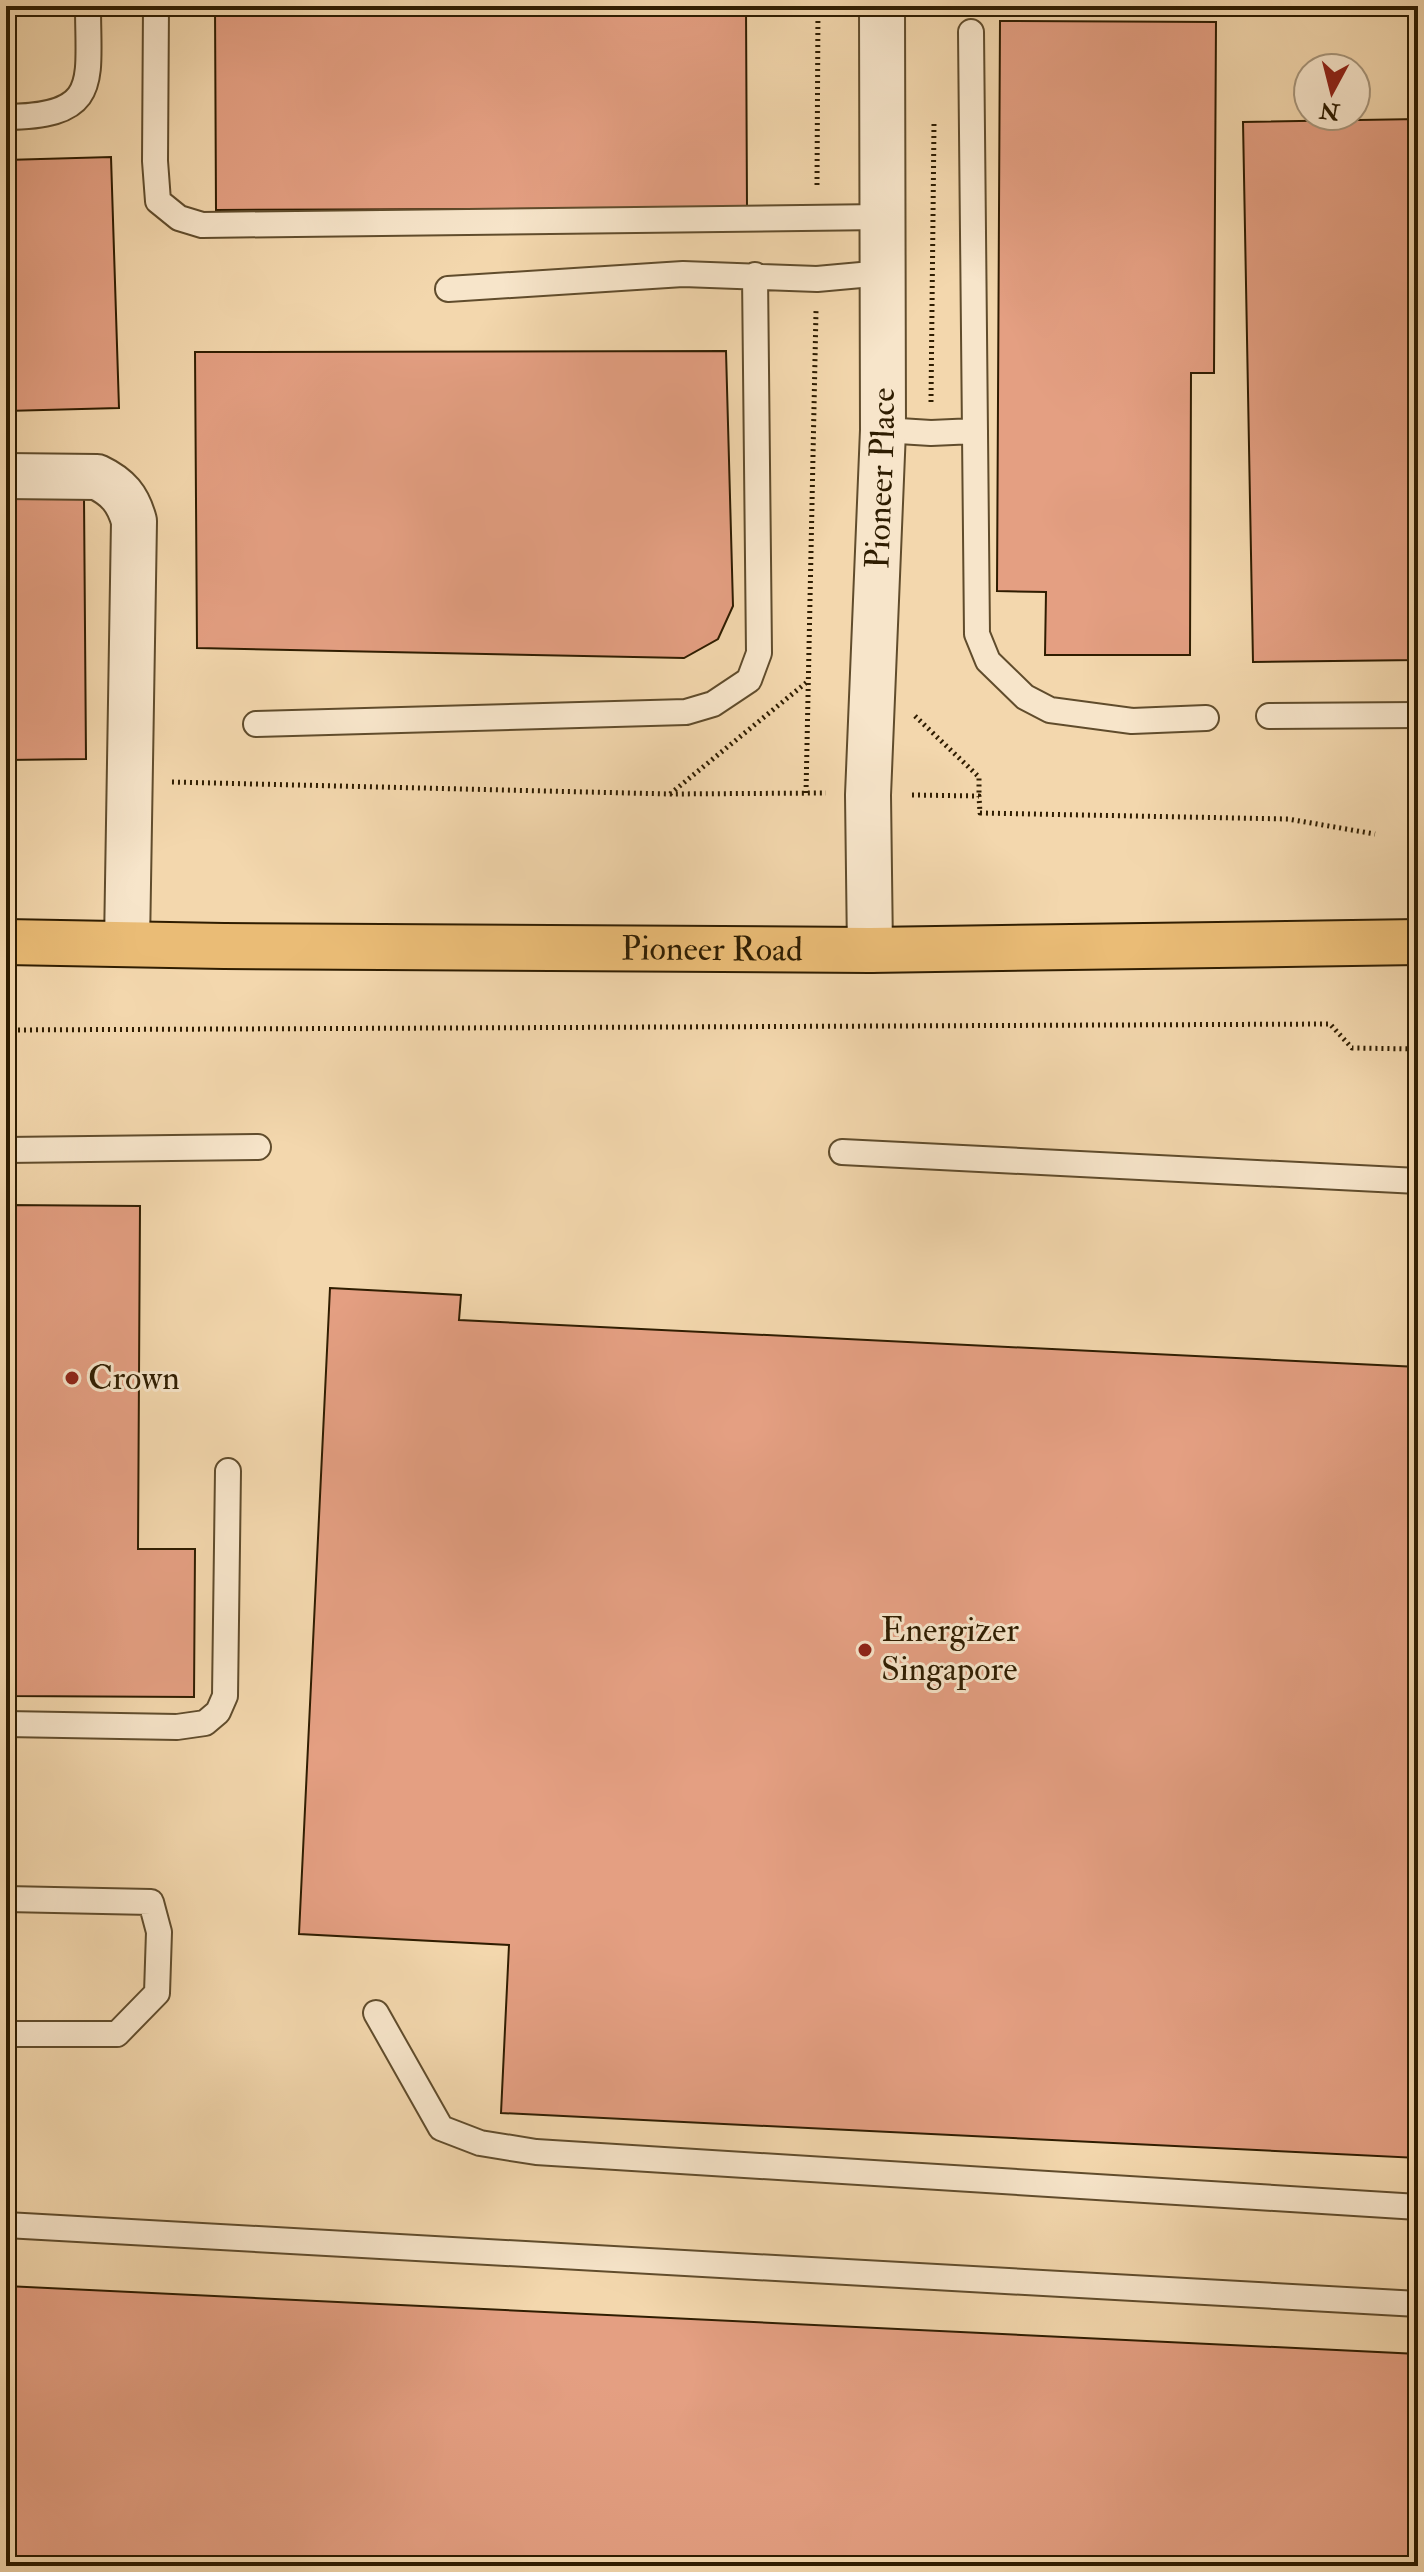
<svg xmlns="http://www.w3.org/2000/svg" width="1424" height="2572" font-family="'IM FELL Double Pica',serif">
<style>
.building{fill:#e49f82;stroke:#2f1d01;stroke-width:2}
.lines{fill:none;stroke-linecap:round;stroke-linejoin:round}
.lane-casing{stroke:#604c2c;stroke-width:28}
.street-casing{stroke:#604c2c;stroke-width:48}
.primary-casing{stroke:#2f1d01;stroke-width:48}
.path{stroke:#2f1d01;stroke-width:5;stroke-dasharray:2 4;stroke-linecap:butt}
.lane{stroke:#f7e5ca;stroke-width:24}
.street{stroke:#f7e5ca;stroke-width:44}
.primary{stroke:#eabc76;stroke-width:44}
.poi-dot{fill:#8f2418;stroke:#f7e5ca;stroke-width:3}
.labels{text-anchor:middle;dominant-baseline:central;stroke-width:6;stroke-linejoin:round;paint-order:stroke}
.street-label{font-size:34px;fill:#2f1d01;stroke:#f7e5ca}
.poi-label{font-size:34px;fill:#2f1d01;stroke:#f7e5ca;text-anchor:start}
</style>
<rect width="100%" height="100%" fill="#f3d7ad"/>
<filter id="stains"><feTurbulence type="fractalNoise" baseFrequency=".0025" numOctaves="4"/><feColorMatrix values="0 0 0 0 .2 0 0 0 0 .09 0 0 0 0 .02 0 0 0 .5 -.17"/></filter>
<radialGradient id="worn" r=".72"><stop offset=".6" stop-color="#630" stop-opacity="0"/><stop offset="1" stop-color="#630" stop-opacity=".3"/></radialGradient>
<!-- building -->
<path class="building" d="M 215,6 L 746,6 L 747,208 L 216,210 Z
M 1000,21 L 1216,22 L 1214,373 L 1191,373 L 1190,655 L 1045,655 L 1046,592 L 997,591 Z
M 1418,119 L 1418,660 L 1253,662 L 1243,122 Z
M 111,157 L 119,408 L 6,411 L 6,160 Z
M 726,351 L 733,606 L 718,639 L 684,658 L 197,648 L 195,352 Z
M 84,497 L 86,759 L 6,760 L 6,498 Z
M 6,1205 L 140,1206 L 138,1549 L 195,1549 L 194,1697 L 6,1696 Z
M 330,1288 L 461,1295 L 459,1320 L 1418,1367 L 1418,2158 L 501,2113 L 509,1945 L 299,1934 Z
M 6,2286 L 1418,2354 L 1418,2566 L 6,2566 Z"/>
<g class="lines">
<!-- lane casing -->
<g class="lane-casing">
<path id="lane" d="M 156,6 L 155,161 L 158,201 L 179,218 L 202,225 L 882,217
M 971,32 L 977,634 L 988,661 L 1025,697 L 1050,710 L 1132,721 L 1206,718
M 6,117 C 101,116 88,83 88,6
M 448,289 L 683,274 L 817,279 L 883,273
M 883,430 L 931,433 L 975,431
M 1269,716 L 1418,715
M 256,724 L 686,712 L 713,704 L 749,680 L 759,653 L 755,275
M 6,1150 L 258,1147
M 842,1152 L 1418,1181
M 6,1724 L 177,1727 L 205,1723 L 218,1712 L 225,1696 L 228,1471
M 6,1899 L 151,1902 L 159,1932 L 157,1993 L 117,2034 L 6,2034
M 376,2013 L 441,2128 L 480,2143 L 536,2152 L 1418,2207
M 6,2225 L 1418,2304"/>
</g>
<!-- street casing -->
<g class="street-casing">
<g id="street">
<path d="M 6,476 L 97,477 C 118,487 128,499 134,521 L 127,944"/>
<path id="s1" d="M 870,950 L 868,795 L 883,430 L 882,6"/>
</g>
</g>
<!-- primary casing -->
<g class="primary-casing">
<g id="primary">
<path id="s2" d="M 6,942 L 224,946 L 870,950 L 1418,942"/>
</g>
</g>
<!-- path -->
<path class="path" d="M 817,185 L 818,6
M 931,402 L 934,124
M 915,716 L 979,777 L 979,796
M 172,782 L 670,794 L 826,793
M 806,793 L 816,311
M 670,794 L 807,682
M 912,795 L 979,796 L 980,813 L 1288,819 L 1375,834
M 6,1030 L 1330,1024 L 1352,1048 L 1418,1049"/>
<!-- lane -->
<use href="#lane" class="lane"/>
<!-- street -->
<use href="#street" class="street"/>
<!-- primary -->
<use href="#primary" class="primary"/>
</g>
<!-- markers -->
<g class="poi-dot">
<circle cx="72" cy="1378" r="8"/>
<circle cx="865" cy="1650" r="8"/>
</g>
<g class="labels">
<!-- street labels -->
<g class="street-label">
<text stroke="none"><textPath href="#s1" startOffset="472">Pioneer Place</textPath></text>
<text stroke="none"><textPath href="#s2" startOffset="706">Pioneer Road</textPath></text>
</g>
<!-- poi labels -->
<g class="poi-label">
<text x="88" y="1378">Crown</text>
<text x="881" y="1630">Energizer<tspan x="881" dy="39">Singapore</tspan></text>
</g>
</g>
<!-- margin -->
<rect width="1424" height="2572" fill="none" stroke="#f3d7ad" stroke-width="32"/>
<rect x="8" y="8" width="1408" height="2556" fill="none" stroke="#2f1d01" stroke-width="4"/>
<rect x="16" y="16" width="1392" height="2540" fill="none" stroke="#2f1d01" stroke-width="2"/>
<!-- north arrow -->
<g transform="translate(1332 92) rotate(187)"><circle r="38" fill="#f7e5ca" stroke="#a7957a" stroke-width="2"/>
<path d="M0-6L14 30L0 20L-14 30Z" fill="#8f2418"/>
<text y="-12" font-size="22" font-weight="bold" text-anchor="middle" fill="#2f1d01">N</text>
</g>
<rect width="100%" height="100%" filter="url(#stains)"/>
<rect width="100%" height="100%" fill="url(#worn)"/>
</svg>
